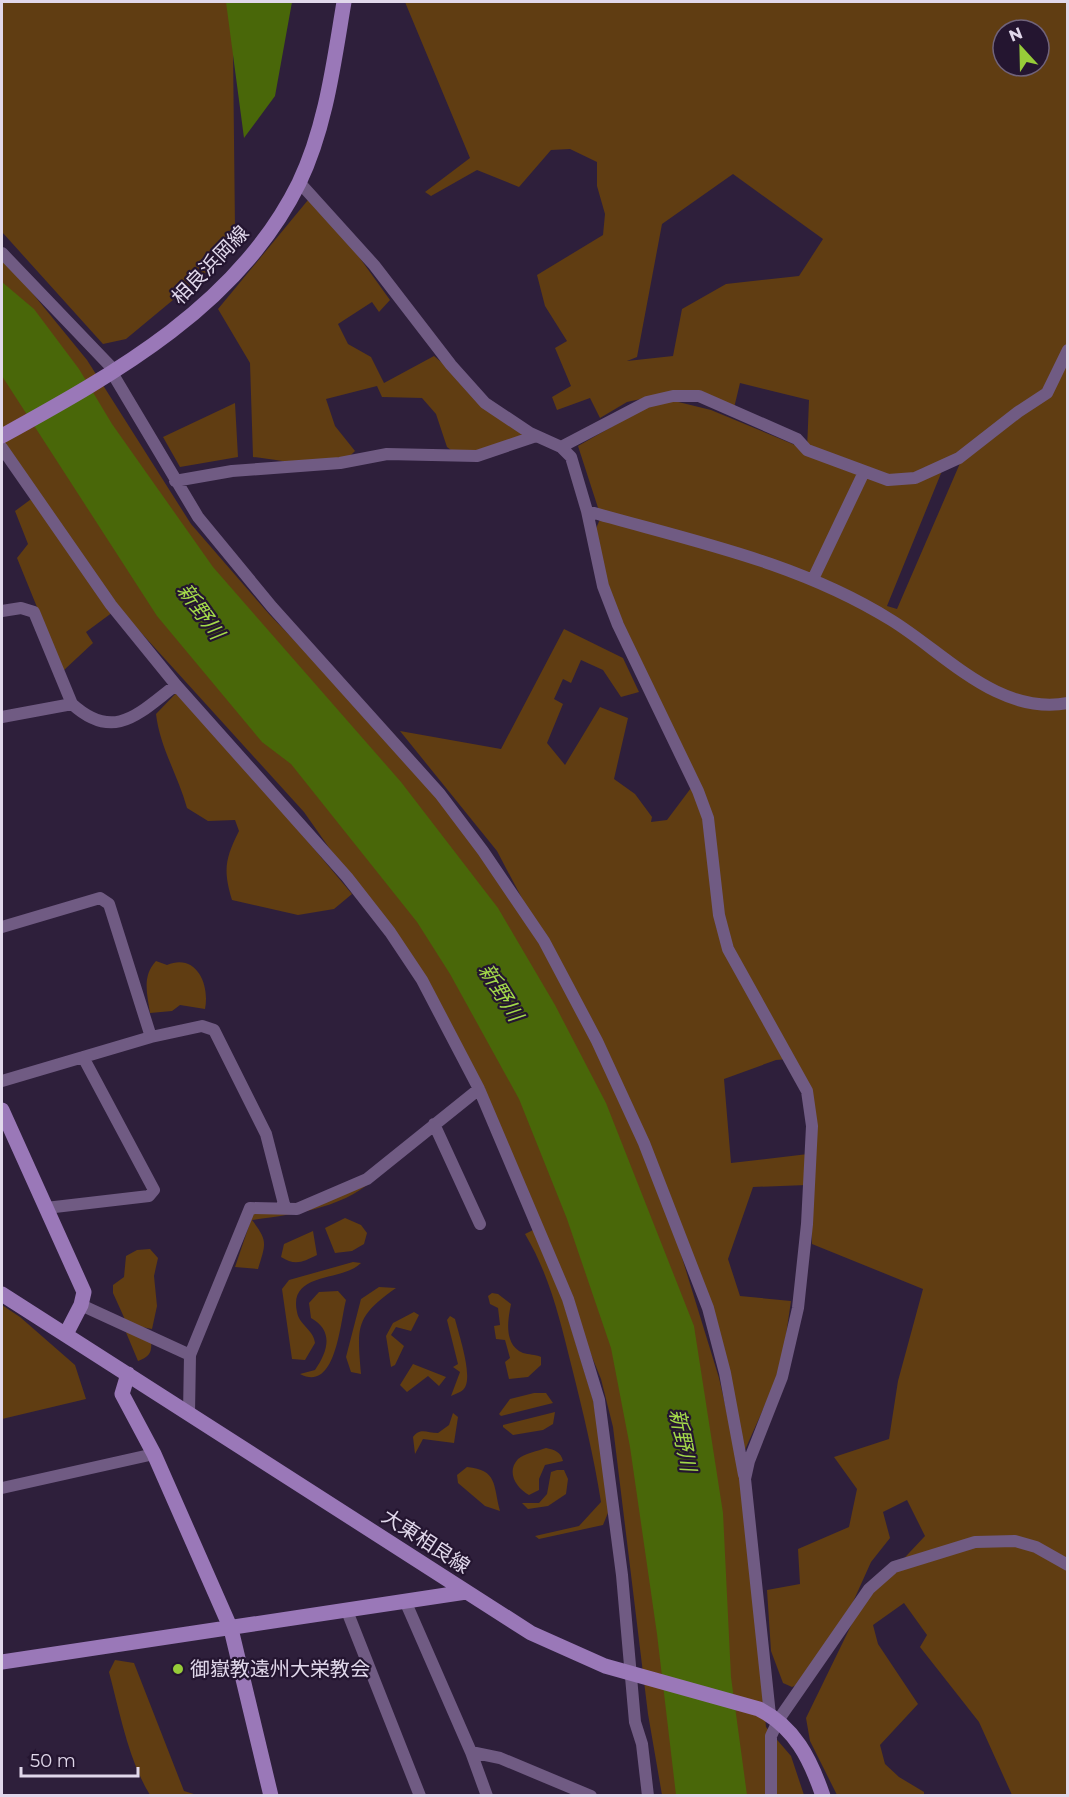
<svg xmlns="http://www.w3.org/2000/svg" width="1069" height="1797" font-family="Montserrat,'Noto Sans JP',sans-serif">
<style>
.green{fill:#603d12;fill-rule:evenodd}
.water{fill:#496709}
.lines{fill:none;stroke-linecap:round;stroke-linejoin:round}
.street{stroke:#705b83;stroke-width:12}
.secondary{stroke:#9a78b8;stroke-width:15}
.poi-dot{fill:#97cc39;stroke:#241530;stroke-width:2}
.labels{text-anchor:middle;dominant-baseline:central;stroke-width:4.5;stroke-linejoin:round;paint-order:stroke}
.street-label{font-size:20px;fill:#e1d8eb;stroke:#241530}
.poi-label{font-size:20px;fill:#e1d8eb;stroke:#241530;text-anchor:start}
.water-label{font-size:21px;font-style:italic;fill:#a3d94a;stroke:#241530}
</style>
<rect width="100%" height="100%" fill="#2e1f3b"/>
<!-- green -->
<path class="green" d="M 2,2 L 228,2 L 233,50 L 235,229 L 232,251 L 126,339 L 103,344 L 2,232 Z
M 405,2 L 1067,2 L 1067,1795 L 1012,1795 L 979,1722 L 920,1647 L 927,1635 L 904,1603 L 873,1625 L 878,1644 L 918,1704 L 880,1745 L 885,1764 L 899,1777 L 924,1792 L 924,1795 L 837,1795 L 810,1741 L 806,1718 L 862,1603 L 925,1536 L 907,1500 L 883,1512 L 890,1538 L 871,1562 L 853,1602 L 799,1684 L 792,1687 L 783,1683 L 771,1651 L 767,1590 L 800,1584 L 798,1549 L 849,1527 L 857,1489 L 834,1457 L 889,1439 L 898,1381 L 923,1289 L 812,1244 L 809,1163 L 807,1185 L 753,1187 L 728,1259 L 740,1296 L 791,1301 L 781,1369 L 744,1452 L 711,1318 L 660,1186 L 719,1378 L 741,1474 L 766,1727 L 791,1756 L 804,1795 L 662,1795 L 648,1714 L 613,1427 L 601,1379 L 541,1232 L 422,980 L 304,812 L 96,583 L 2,448 L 2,256 L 87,360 L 191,524 L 269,614 L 420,771 L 541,937 L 574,997 L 497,851 L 400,731 L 501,749 L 564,629 L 623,658 L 639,692 L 621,697 L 603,670 L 581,660 L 571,683 L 563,679 L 554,699 L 563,704 L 547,743 L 565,765 L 600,707 L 628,718 L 614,779 L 635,794 L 652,817 L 651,822 L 667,820 L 694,784 L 625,636 L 601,571 L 594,533 L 601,517 L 578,446 L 662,398 L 711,410 L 807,450 L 809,400 L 740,383 L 734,408 L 673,392 L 627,402 L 600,418 L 590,398 L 557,410 L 552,397 L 571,386 L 555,348 L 567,341 L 545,306 L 537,275 L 603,235 L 605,214 L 597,186 L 597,162 L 570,149 L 551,150 L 519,187 L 477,170 L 431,196 L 425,192 L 470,158 ZM 1003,30 L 1039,30 L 1039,66 L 1003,66 ZM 733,174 L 823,239 L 799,276 L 726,284 L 682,309 L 673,356 L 627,361 L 637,357 L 662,224 ZM 964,454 L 897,609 L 887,606 L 944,466 L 920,469 ZM 710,849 L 727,947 L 716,927 ZM 789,1059 L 807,1091 L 808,1154 L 731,1163 L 724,1079 L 776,1060 Z
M 308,200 L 349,243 L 390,300 L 379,312 L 372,302 L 338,324 L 348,344 L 371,357 L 384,383 L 434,356 L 522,429 L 524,437 L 472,454 L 455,453 L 447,447 L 436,414 L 422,398 L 382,397 L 377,386 L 326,399 L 335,426 L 355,451 C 337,473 280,460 253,457 L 250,363 L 218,309 Z
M 235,403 L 238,457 L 180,467 L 163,437 Z
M 34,497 L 113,612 L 86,632 L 93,643 L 63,671 L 17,558 L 28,544 L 15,511 Z
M 180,689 L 352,894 L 334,909 L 298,915 L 232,900 C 223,870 225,859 239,831 L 235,820 L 208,821 L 187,808 C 178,775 160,748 156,714 Z
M 156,961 L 167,965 C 196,953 210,984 205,1009 L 180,1005 L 172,1011 L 150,1013 C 147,993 142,976 156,961 Z
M 380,1173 C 349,1208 295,1214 252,1220 C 268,1241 266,1243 258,1269 L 235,1267 L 255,1208 L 297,1209 Z
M 345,1218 L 361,1225 L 367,1233 L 364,1244 L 352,1251 L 335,1253 L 325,1228 Z
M 535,1229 L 552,1265 L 593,1400 L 612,1503 L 603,1525 L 539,1539 L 535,1536 L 579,1526 L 601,1502 C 594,1457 583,1412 572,1368 C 560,1320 550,1276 525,1234 Z
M 313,1231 L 317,1255 C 303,1262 295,1266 281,1257 L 284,1244 Z
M 150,1249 L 158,1258 L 154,1276 L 157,1306 L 152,1329 L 127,1324 L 113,1293 L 113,1285 L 124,1277 L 126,1256 L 137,1250 Z
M 353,1262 L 361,1263 C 343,1282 288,1271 297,1312 C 299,1325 314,1330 315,1343 L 305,1360 L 292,1359 L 282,1289 L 289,1280 Z
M 379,1287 L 396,1288 C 355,1317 357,1326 361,1374 L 351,1372 L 346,1357 L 361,1299 Z
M 338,1291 L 346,1300 C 340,1323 336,1393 300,1374 L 315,1370 C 328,1351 334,1331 311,1318 L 309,1303 L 319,1292 Z
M 492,1293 L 498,1294 L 511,1304 C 508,1319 503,1345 523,1353 C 529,1355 535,1354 541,1357 L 541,1365 L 528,1377 L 509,1379 L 505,1362 L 510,1358 L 505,1340 L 496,1339 L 494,1326 L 500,1325 L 498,1308 L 490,1304 L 488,1296 Z
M 2,1305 L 20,1317 L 75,1365 L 86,1399 L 2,1419 Z
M 414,1312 L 419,1315 L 411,1331 L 396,1327 L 391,1335 L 404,1346 L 395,1365 L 391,1367 L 386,1336 L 393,1323 Z
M 450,1316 L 455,1319 C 459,1335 471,1370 466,1385 C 464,1392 457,1393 451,1396 L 460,1372 L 453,1367 L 458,1364 L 447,1320 Z
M 125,1330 L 151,1338 C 152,1352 151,1356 138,1361 Z
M 413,1364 L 446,1377 L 439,1386 L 428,1376 L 407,1392 L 400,1385 Z
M 534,1393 L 546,1393 L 553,1403 L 501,1416 L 499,1414 L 510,1399 Z
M 555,1412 L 553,1424 L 543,1430 L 513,1435 L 503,1427 L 503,1425 Z
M 453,1413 L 458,1417 L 454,1443 L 423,1439 L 415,1454 L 413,1437 C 420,1427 427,1433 438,1433 L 449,1425 Z
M 546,1448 C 555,1450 561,1452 563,1461 L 545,1465 L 539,1479 L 539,1490 L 529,1495 C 516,1488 506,1472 518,1459 C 525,1453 538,1451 546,1448 Z
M 467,1467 C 498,1470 493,1485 500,1511 L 485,1506 L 458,1483 L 457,1475 Z
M 557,1470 L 564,1470 L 568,1479 L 566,1494 L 548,1506 L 528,1509 L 522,1503 L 539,1503 L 547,1494 L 551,1472 Z
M 115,1660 L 134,1663 L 184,1791 L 197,1795 L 150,1795 C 128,1759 120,1713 109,1672 Z"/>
<!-- water -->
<path class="water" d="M 226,2 L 292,2 L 275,96 L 244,138 Z
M 2,282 L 34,309 L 79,369 L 112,424 L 213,567 L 401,782 L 498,908 L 555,1005 L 606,1103 L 694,1326 L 723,1513 L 731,1677 L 747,1795 L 676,1795 L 657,1634 L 630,1447 L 611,1348 L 567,1219 L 519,1099 L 450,974 L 417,922 L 291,764 L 262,742 L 157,616 L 2,376 Z"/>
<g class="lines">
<!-- street -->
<path class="street" d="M 299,182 L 374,265 L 451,365 L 485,403 L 530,433 L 561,447 L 571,457 L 587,511 L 603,586 L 618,625 L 698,791 L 708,818 L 719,915 L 728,949 L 807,1091 L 812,1126 L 807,1224 L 798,1308 L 782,1377 L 749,1461 L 745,1479 L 770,1715
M 2,253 L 113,369
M 111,371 L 198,517 L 272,607 L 440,794 L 483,851 L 544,941 L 597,1041 L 644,1143 L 708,1308 L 725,1373 L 744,1475
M 561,447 L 647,402 L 673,396 L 699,396 L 797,439 L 807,450 L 888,480 L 915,478 L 959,458 L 1018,412 L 1047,393 L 1068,350
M 2,448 L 111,605 L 176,685 L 347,877 L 390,932 L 422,980 L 479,1089 L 568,1299 L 599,1400 L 622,1575 L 635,1722 L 642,1744 L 648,1796
M 175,481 L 232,471 L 340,463 L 387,454 L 477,456 L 536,436
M 587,511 C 692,541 798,562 891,620 C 945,653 998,716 1068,703
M 813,579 L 864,472
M 2,611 L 21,608 L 34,612 L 72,704 C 115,743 140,712 176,685
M 2,717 L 72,704
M 2,927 L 100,898 L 109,904 L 151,1037
M 2,1081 L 151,1037 L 202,1026 L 214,1030 L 266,1134 L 285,1208
M 434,1124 L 480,1224
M 46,1208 L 149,1196 L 154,1190 L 83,1057
M 81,1305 L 190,1355
M 189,1413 L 190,1355 L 250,1208 L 297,1209 L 367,1179 L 479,1089
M 2,1488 L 154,1454
M 406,1603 L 471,1752 L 487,1796
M 347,1611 L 420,1796
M 471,1752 L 500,1758 L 591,1796
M 771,1796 L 771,1736 L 779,1719 L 869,1589 L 894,1567 L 975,1542 L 1015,1541 L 1036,1547 L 1068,1565"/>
<!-- secondary -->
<path class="secondary" d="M 2,436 C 116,373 239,305 299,183 C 326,127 334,61 344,2
M 2,1110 L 84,1292 L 81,1305 L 66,1334
M 2,1294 L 531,1633 L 605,1666 L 759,1709 C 795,1728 810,1758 823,1796
M 128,1374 L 122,1394 L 154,1454 L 231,1629 L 271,1796
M 2,1662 L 466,1592"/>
</g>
<!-- markers -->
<circle class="poi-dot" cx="178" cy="1669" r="6"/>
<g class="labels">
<!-- street labels -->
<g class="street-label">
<text transform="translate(210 265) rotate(-46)">相良浜岡線</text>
<text transform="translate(426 1541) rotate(33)">大東相良線</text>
</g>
<!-- poi labels -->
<g class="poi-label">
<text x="190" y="1669">御嶽教遠州大栄教会</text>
</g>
<!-- water labels -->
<g class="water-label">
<text transform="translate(201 611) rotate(54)">新野川</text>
<text transform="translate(501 992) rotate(58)">新野川</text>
<text transform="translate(683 1440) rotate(79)">新野川</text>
</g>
</g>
<!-- border -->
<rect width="1069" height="1797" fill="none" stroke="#e1d8eb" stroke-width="6"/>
<!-- north arrow -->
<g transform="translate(1021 48) rotate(338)"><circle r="28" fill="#241530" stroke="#70637b" stroke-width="1.5"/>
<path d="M0-4.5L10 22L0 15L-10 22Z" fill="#97cc39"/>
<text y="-9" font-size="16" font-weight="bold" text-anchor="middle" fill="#e1d8eb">N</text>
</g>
<!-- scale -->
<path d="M21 1767v9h117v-9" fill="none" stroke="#e1d8eb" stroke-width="3"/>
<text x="30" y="1767" font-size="18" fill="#e1d8eb" stroke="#241530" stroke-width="4.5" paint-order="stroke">50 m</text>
</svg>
